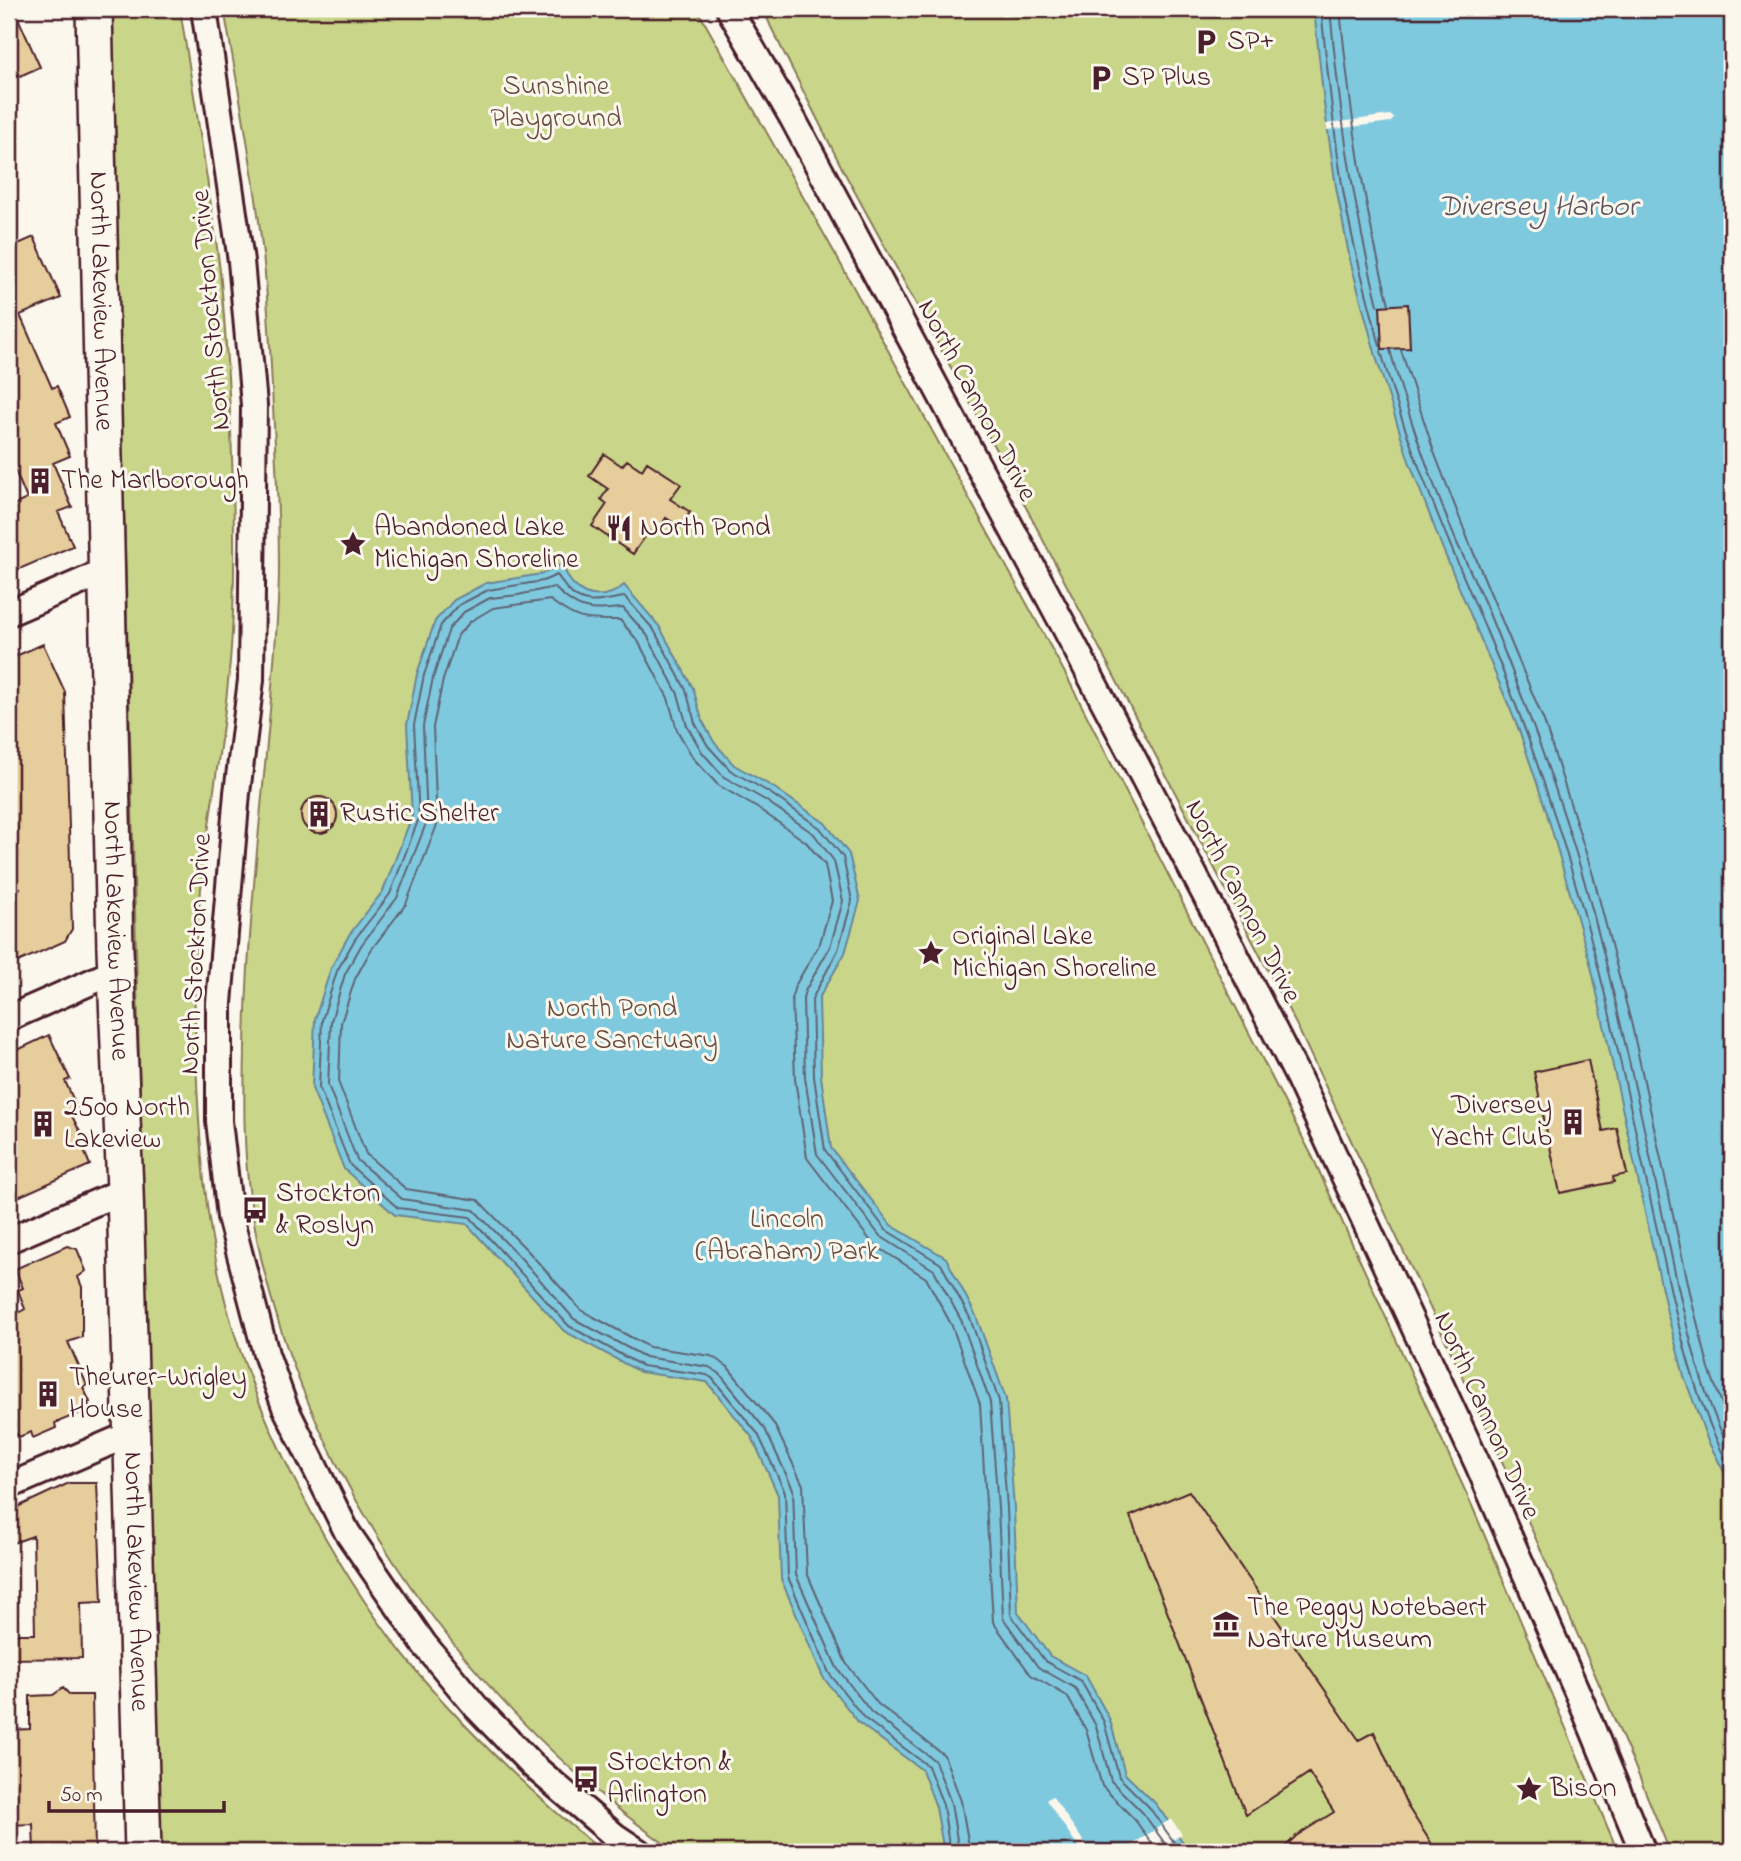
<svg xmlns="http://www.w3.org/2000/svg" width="1741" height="1861" font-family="'Indie Flower',sans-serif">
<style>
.green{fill:#c9d689;stroke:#8a7a5a;stroke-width:2}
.water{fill:#7fc9df;stroke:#6a8597;stroke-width:2}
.pier{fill:#fbf7ec}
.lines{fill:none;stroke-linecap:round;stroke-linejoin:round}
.shore{stroke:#5f6373;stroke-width:2}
.building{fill:#e6cd9c;stroke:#4a1f2b;stroke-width:2}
.street-casing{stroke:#4a1f2b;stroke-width:30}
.secondary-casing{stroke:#4a1f2b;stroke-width:40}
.street{stroke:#fbf7ec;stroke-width:24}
.secondary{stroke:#fbf7ec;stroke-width:35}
.labels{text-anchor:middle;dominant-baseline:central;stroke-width:6;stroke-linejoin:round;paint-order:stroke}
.poi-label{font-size:28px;fill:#4a1f2b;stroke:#fbf7ec;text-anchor:start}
.park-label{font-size:28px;fill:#6a4d42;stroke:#fbf7ec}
.street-label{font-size:28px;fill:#4a1f2b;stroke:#fbf7ec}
.water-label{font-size:30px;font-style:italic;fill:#5a5261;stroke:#fbf7ec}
</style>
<rect width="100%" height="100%" fill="#fbf7ec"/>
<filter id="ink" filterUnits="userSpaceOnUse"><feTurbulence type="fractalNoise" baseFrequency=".0143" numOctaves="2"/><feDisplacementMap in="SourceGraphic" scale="14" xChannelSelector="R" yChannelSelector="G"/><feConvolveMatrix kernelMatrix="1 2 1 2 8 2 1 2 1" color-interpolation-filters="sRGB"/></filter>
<g filter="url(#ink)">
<!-- green -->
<path class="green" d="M 110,9 L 180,9 C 193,91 207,172 218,255 C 224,300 226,347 229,393 C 233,466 236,540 233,612 C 229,731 199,849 195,968 C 194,998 195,1028 196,1058 C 199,1141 205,1224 226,1304 C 259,1427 336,1575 418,1673 C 474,1739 536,1797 603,1852 L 161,1852 Z
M 224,9 L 697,9 L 833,250 L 1066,675 L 1314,1160 L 1473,1508 L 1618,1852 L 676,1852 C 464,1706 286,1455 250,1197 C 243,1148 244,1096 245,1047 C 247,927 262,807 272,687 C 275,647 279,607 279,567 C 279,514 276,460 273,407 C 270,353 269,300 262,246 C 253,167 238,88 224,9 Z
M 766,9 L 1732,9 L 1732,1852 L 1670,1852 L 1634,1764 L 1494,1443 L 1297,1026 L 996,450 L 844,172 L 771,27 L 766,15 Z"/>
<!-- water -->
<path class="water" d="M 1314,9 L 1732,9 L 1732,1487 L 1708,1441 L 1684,1376 L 1667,1312 L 1591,966 L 1546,810 L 1519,730 L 1442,547 L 1409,461 L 1377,360 L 1350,260 L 1336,187 L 1324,104 Z
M 562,564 C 565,571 568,579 573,584 C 587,600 610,598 624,585 L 659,626 L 693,688 L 702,720 L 714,742 L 734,765 L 773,787 L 825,823 L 849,854 L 860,901 L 845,953 L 819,998 L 821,1076 L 831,1148 L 891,1225 L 946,1258 L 976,1316 L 1006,1399 L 1014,1508 L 1018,1612 L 1050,1656 L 1086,1676 L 1110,1720 L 1125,1774 L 1155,1803 L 1190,1852 L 944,1852 L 936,1807 L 922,1770 L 859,1723 L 823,1677 L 781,1579 L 778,1495 L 752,1437 L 707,1382 L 640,1372 L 564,1331 L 467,1224 L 395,1215 L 344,1169 L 312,1088 L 315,1019 L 331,968 L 349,935 L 383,891 L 412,816 L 407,725 L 417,674 L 435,621 L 454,600 L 486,583 L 542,574 Z"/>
<!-- pier -->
<path class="pier" d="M 1390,115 L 1394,118 L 1391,122 L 1327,130 L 1326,124 Z
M 1052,1796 L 1091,1852 L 1082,1852 L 1046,1800 Z
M 1171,1819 L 1182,1834 L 1156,1852 L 1121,1852 Z"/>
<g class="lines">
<!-- shore -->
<path class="shore" d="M 1321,9 C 1327,67 1333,126 1342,184 C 1351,239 1366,292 1380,346
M 1330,9 C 1339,109 1353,208 1378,305
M 1340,9 C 1350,109 1363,207 1389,304
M 1390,350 C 1408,416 1431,480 1457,543 C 1467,564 1477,585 1486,606 C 1523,696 1557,786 1584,880 C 1616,994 1640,1110 1665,1226 C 1682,1303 1695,1383 1732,1454
M 1401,350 L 1434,452 L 1467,537 L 1544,721 L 1593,875 L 1632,1026 L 1693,1306 L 1709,1369 L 1732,1431
M 1381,351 C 1405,439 1440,522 1476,606 C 1514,695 1547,786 1574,879 C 1608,992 1630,1109 1656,1225 C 1676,1313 1689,1391 1732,1472
M 950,1852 L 943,1805 L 928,1766 L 864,1718 L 829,1673 L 788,1577 L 785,1492 L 758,1434 L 712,1378 L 707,1375 L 642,1366 L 569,1326 L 470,1217 L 398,1208 L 350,1165 L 319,1087 L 322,1020 L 337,971 L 355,939 L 390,894 L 419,818 L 414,725 L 424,675 L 441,625 L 459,605 L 488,590 L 543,581 L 557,575 C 561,579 563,585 567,589 C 586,610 604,599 625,597 L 654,630 L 686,690 L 695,723 L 708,746 L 730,770 L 770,793 L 820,828 L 843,857 L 852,901 L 838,950 L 812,999 L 814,1077 L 825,1150 L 886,1230 L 941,1264 L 970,1318 L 999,1401 L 1007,1508 L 1011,1615 L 1045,1661 L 1081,1681 L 1104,1722 L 1119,1777 L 1149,1807 L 1181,1852
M 959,1852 L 951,1803 L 935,1761 L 871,1712 L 837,1668 L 796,1575 L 793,1489 L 765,1429 L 719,1373 L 709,1367 L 645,1357 L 574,1319 L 520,1257 L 474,1210 L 402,1199 L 357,1160 L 328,1085 L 331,1021 L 345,974 L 362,944 L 397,898 L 427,821 L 423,726 L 433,678 L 449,629 L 464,612 L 490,598 L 518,595 L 554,587 C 579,612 589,611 623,608 L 647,635 L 678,694 L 687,726 L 702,752 L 724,777 L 765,800 L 814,834 L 834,861 L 843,901 L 830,947 L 805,991 L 803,998 L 805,1078 L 817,1154 L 880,1236 L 934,1270 L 962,1322 L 990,1402 L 998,1508 L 1003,1618 L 1038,1667 L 1075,1688 L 1096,1726 L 1111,1781 L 1143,1813 L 1171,1852
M 970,1852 L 961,1801 L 944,1755 L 878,1704 L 846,1663 L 807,1573 L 803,1485 L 774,1424 L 727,1366 L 711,1356 L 649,1347 L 581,1310 L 527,1250 L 478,1200 L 406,1189 L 366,1154 L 339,1084 L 341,1023 L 355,979 L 371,950 L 406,904 L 437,825 L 433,727 L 443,680 L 458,635 L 471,621 L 493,608 L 550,600 C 579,622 585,620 620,620 L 638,641 L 668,698 L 677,730 L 693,758 L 718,785 L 759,809 L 806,842 L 825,865 L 832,901 L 820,943 L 795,986 L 792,996 L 795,1079 L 807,1158 L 873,1244 L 926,1278 L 952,1326 L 980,1404 L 993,1622 L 1031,1675 L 1067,1696 L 1086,1730 L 1102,1786 L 1135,1820 L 1158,1852"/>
</g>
<!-- building -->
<path class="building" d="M 9,9 L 14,9 L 40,67 L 9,81 Z
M 34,237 L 61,298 L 20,315 L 52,388 L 57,386 L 70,417 L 56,423 L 70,456 L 53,463 L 72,507 L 58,512 L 73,546 L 17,570 L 9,553 L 9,507 L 27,499 L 9,456 L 9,248 Z
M 1408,304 L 1410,348 L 1382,349 L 1380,306 Z
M 604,454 L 622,466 L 627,460 L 642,470 L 647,462 L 681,484 L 670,499 L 690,512 L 680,527 L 666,518 L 655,535 L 649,531 L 633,554 L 592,526 L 607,504 L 601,499 L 608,489 L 589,476 Z
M 43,644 L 65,692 L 72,929 L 65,941 L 9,966 L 9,905 L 20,888 L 9,884 L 9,659 Z
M301 815a18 18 0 1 1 36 0a18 18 0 1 1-36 0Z
M 49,1035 L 70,1079 L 65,1081 L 78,1110 L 72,1116 L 81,1134 L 80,1141 L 90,1165 L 9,1201 L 9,1054 Z
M 1588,1060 L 1603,1131 L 1617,1128 L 1627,1174 L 1613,1177 L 1614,1182 L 1560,1193 L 1534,1072 Z
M 67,1246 L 77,1249 L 86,1271 L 78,1277 L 82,1287 L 82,1337 L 68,1342 L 87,1385 L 83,1387 L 90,1402 L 88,1403 L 90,1409 L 55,1423 L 56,1428 L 33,1438 L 31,1432 L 19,1437 L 17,1434 L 15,1435 L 9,1420 L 9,1318 L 25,1309 L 18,1290 L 23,1288 L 15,1269 Z
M 69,1483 L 97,1483 L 102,1602 L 81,1603 L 82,1658 L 9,1659 L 9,1634 L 35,1634 L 33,1536 L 13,1543 L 9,1533 L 9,1511 Z
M 1189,1491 L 1359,1740 L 1374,1732 L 1408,1807 L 1437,1852 L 1280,1852 L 1296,1836 L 1334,1812 L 1309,1773 L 1246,1815 L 1130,1516 Z
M 63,1688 L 70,1695 L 92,1695 L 95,1852 L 34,1852 L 33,1824 L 9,1825 L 9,1730 L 30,1729 L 30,1696 L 53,1695 Z"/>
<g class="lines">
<!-- street casing -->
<g class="street-casing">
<path id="street" d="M 204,9 L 241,261 L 254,405 L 251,680 L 237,793 L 219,1003 L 219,1121 L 230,1217 L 266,1354 L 285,1407 L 347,1532 L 424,1644 L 477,1708 L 532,1765 L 615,1836 L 639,1852
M 729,9 L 793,119 L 1065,628 L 1215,914 L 1298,1077 L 1478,1465 L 1581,1701 L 1643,1852
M 9,613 L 106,571
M 9,1018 L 116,971
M 9,1240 L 125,1190
M 9,1486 L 130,1434"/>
</g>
<!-- secondary casing -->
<g class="secondary-casing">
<g id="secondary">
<path id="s1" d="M 94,9 L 115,949 L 125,1190 L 143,1852"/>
</g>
</g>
<!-- street -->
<use href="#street" class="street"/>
<!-- secondary -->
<use href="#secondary" class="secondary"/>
</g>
</g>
<!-- icons -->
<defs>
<g id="parking-bare" transform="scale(2.1)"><path d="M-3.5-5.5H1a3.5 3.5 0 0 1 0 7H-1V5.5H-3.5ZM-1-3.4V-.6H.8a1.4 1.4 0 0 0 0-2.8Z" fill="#4a1f2b" stroke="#fbf7ec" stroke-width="2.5" paint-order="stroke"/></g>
<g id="building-bare" transform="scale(2.1)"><path d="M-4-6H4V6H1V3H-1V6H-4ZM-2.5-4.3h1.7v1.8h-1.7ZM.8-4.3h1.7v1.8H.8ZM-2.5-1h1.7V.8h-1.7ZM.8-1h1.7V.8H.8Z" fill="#4a1f2b" stroke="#fbf7ec" stroke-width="2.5" paint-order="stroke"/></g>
<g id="restaurant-bare" transform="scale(2.1)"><path d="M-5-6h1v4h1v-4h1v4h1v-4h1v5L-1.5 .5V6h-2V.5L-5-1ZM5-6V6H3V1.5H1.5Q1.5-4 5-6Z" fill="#4a1f2b" stroke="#fbf7ec" stroke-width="2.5" paint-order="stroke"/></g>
<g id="sight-bare" transform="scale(2.1)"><path d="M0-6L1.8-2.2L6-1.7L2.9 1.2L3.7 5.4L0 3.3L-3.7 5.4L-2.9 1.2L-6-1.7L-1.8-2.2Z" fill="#4a1f2b" stroke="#fbf7ec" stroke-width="2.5" paint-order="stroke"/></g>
<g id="bus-bare" transform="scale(2.1)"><path d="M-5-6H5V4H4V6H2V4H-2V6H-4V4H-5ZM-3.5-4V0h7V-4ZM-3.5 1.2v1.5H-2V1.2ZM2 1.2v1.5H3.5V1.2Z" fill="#4a1f2b" stroke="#fbf7ec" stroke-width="2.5" paint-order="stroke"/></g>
<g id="museum-bare" transform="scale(2.1)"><path d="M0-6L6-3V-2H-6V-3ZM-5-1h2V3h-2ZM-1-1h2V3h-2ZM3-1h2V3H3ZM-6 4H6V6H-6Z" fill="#4a1f2b" stroke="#fbf7ec" stroke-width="2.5" paint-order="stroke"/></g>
</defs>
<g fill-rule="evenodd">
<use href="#parking-bare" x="1206" y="42"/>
<use href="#parking-bare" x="1101" y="78"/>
<use href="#building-bare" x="40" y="481"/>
<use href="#restaurant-bare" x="619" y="528"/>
<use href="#sight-bare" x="353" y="544"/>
<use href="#building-bare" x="319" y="814"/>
<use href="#sight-bare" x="931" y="953"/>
<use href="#building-bare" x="1573" y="1122"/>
<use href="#building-bare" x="43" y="1124"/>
<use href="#bus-bare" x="255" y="1210"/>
<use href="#building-bare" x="48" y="1394"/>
<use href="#museum-bare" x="1226" y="1624"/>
<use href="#bus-bare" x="586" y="1779"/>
<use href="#sight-bare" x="1529" y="1789"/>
</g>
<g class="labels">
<!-- poi labels -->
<g class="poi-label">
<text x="1227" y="42">SP+</text>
<text x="1122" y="78">SP Plus</text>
<text x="61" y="481">The Marlborough</text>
<text x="374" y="528">Abandoned Lake<tspan x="374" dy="32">Michigan Shoreline</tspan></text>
<text x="640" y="528">North Pond</text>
<text x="340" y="814">Rustic Shelter</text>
<text x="952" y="937">Original Lake<tspan x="952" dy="32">Michigan Shoreline</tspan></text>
<text x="1552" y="1106" text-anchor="end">Diversey<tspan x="1552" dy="32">Yacht Club</tspan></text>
<text x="64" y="1108">2500 North<tspan x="64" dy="32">Lakeview</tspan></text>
<text x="276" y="1194">Stockton<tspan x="276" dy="32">&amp; Roslyn</tspan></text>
<text x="69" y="1378">Theurer-Wrigley<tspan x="69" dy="32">House</tspan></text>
<text x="1247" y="1608">The Peggy Notebaert<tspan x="1247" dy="32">Nature Museum</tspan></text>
<text x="607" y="1763">Stockton &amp;<tspan x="607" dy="32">Arlington</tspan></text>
<text x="1550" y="1789">Bison</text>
</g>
<!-- park labels -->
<g class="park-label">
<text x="556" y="87">Sunshine<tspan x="556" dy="32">Playground</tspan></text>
<text x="612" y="1009">North Pond<tspan x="612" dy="32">Nature Sanctuary</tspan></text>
<text x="787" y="1220">Lincoln<tspan x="787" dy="32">(Abraham) Park</tspan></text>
</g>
<!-- street labels -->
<g class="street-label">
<text stroke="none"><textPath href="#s1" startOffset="292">North Lakeview Avenue</textPath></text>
<text transform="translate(212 310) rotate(-95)">North Stockton Drive</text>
<text transform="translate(976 401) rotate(62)">North Cannon Drive</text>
<text transform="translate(1242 902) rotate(63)">North Cannon Drive</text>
<text stroke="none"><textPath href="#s1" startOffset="922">North Lakeview Avenue</textPath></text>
<text transform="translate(197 954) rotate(-87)">North Stockton Drive</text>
<text transform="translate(1486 1416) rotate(66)">North Cannon Drive</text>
<text stroke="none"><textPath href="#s1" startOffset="1573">North Lakeview Avenue</textPath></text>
</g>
<!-- water labels -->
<g class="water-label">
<text x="1538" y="208">Diversey Harbor</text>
</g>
</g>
<!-- margin -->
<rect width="1741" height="1861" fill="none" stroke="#fbf7ec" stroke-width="35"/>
<rect x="18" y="18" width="1706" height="1826" fill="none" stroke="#4a1f2b" stroke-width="2.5" filter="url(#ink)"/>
<!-- scale -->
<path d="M49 1801v10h175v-10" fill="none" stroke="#4a1f2b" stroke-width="3.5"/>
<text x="60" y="1801" font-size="21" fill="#4a1f2b" stroke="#fbf7ec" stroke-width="5" paint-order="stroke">50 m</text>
</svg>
